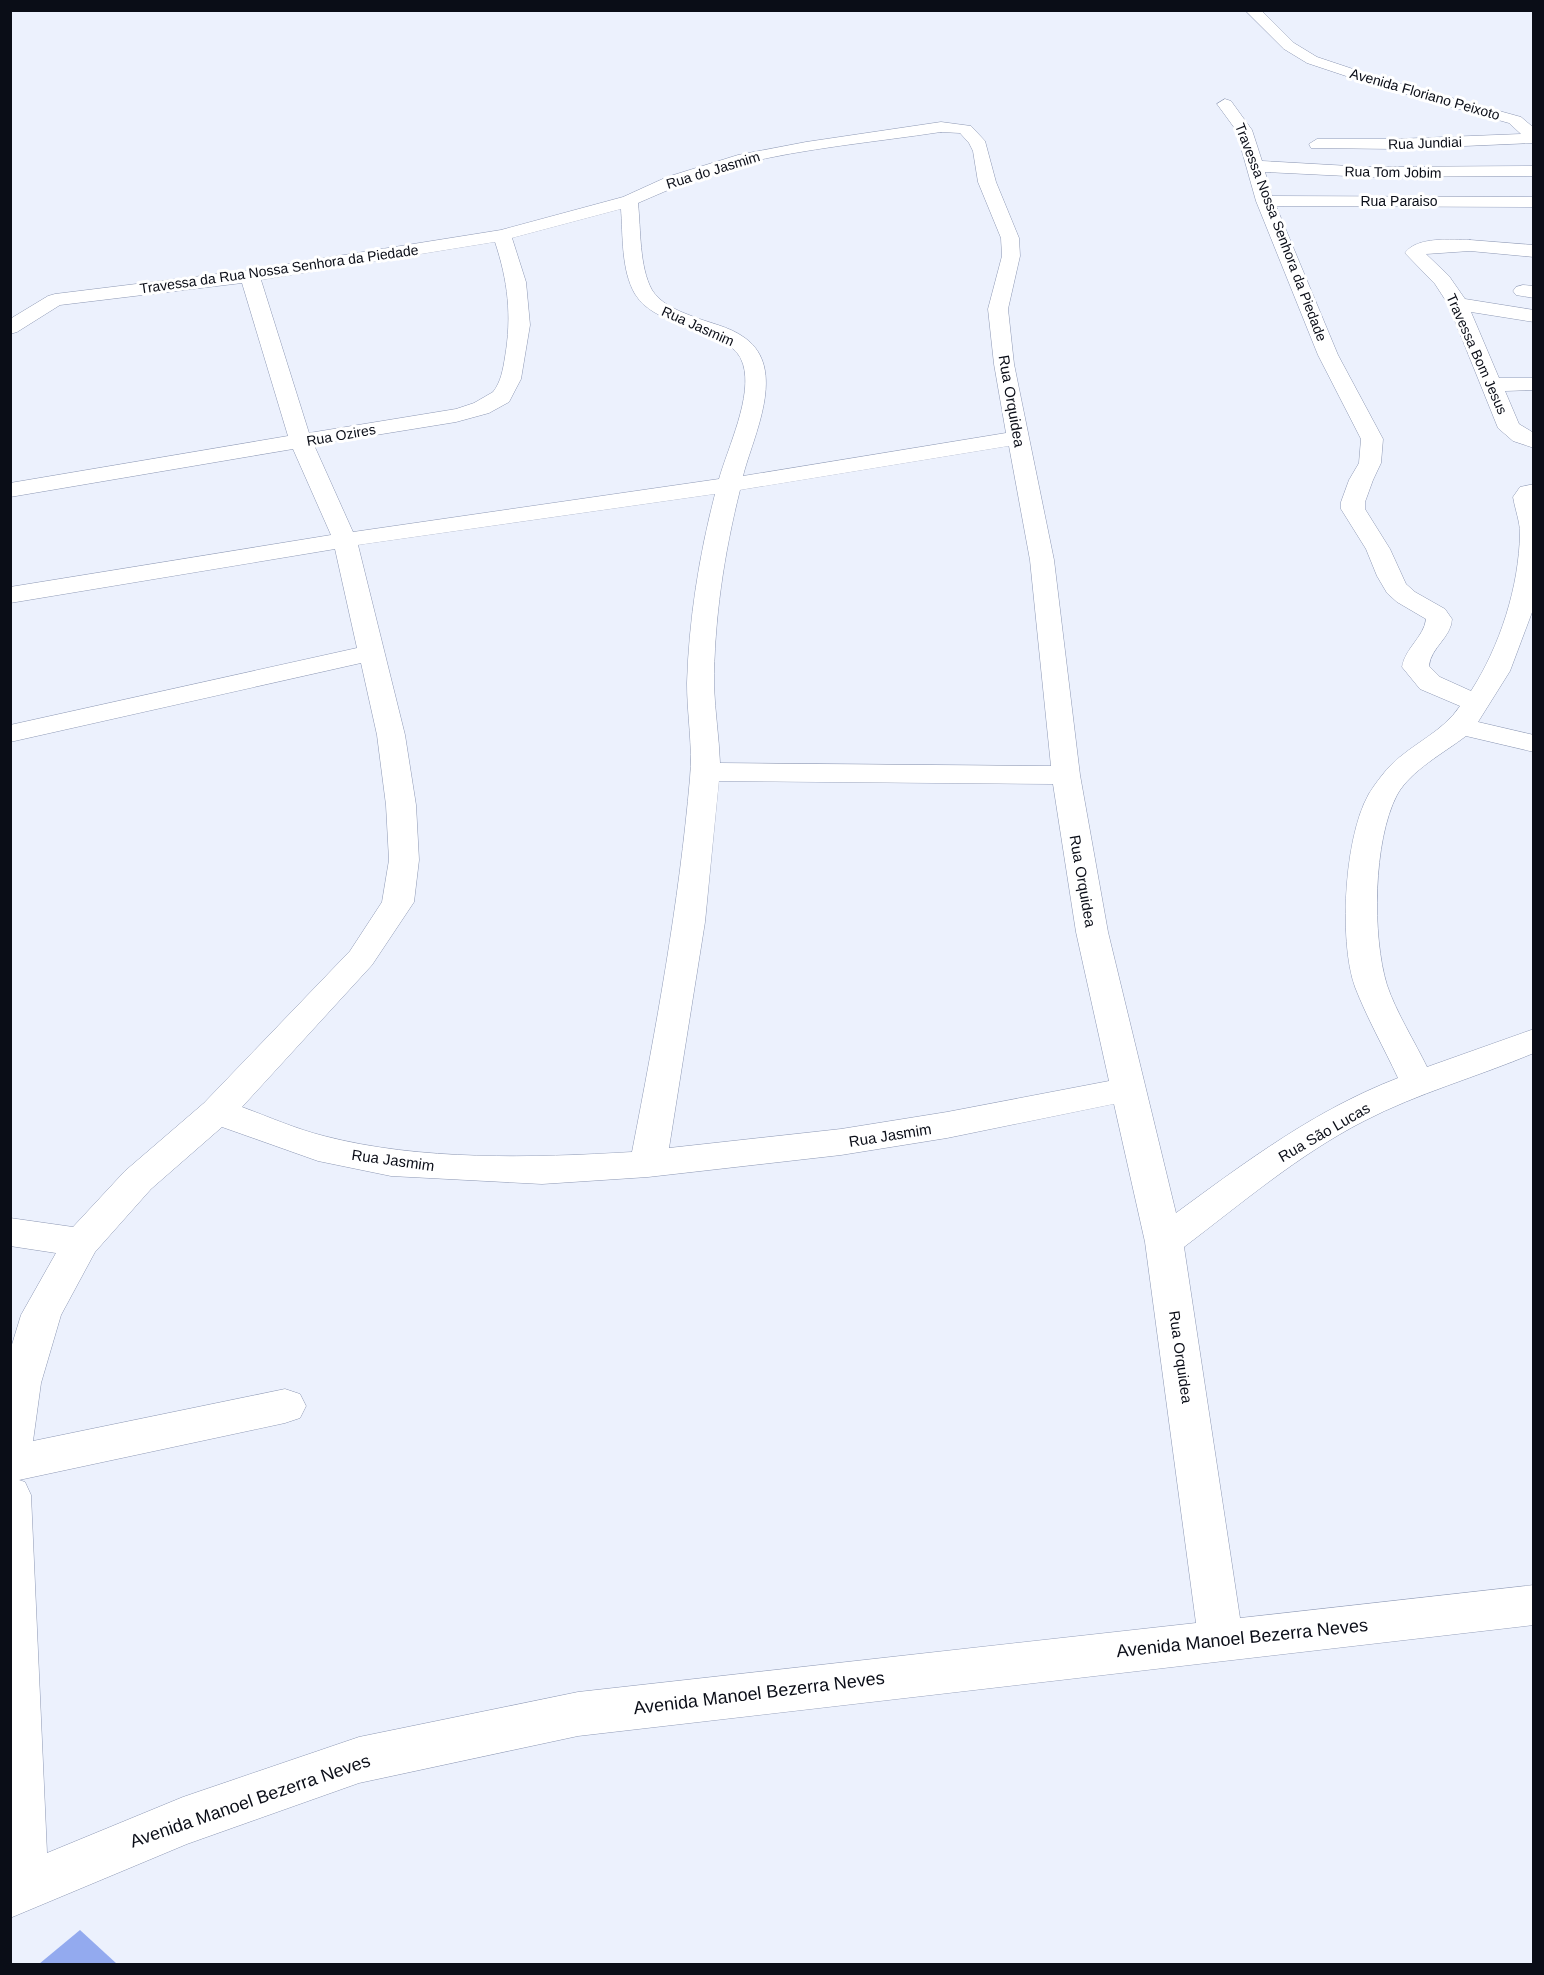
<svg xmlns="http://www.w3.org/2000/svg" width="1544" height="1975" font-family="Arial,sans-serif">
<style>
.forest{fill:#93aaef}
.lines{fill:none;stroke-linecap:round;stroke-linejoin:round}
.minor-casing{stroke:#8d98b4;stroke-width:1}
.minor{fill:#fff;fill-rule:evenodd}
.labels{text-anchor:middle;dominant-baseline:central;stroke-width:6;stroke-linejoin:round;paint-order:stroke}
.far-street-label{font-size:14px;fill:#0a0d17;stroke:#fff}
.street-label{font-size:15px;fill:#0a0d17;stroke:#fff}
.near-street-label{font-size:18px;fill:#0a0d17;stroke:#fff}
</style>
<rect width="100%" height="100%" fill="#ecf1fd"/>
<!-- forest -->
<path class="forest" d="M 80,1930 L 117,1964 L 39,1964 Z"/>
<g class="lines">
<!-- minor casing -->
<g class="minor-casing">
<path id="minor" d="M 1245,10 L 1261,10 L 1294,43 L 1317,57 L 1383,79 L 1521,117 L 1534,128 L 1534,143 L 1396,149 L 1311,148 L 1309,144 L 1317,139 L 1396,139 L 1521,134 L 1509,123 L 1373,85 L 1307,63 L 1284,49 Z
M 1225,99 L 1231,101 L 1252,130 L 1262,161 L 1367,167 L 1534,166 L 1534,176 L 1367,177 L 1265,172 L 1272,196 L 1534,197 L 1534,207 L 1276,206 L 1338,355 L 1383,439 L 1381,463 L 1373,480 L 1365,502 L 1365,509 L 1390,549 L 1406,584 L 1415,592 L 1445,609 L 1452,619 C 1451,638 1431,647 1429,666 L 1440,677 L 1471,691 C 1500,646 1519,587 1520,533 C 1520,522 1515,509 1513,497 L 1520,487 L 1534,484 L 1534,607 L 1510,671 L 1478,722 L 1534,735 L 1534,752 L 1466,736 C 1444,753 1411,770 1397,795 C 1373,841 1372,936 1387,985 C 1396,1012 1415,1042 1427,1067 L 1534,1029 L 1534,1053 C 1477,1077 1418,1093 1364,1121 C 1298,1155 1242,1203 1184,1247 L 1240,1618 L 1534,1585 L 1534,1625 L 578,1736 L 359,1783 L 187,1844 L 10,1918 L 10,1351 L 21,1315 L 56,1253 L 10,1246 L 10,1218 L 73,1227 L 125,1171 L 204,1103 L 350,951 L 382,902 L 389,860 L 386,805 L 377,735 L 361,663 L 10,742 L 10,725 L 357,648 L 335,549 L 10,603 L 10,587 L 331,535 L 293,449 L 10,497 L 10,483 L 288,436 L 242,283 L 60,305 L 17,332 L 10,334 L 10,319 L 48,296 L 55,294 L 250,270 L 501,230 L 623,197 L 667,177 L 738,155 L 806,142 L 941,122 L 971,126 L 985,141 L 996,182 L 1019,238 L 1020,256 L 1008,309 L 1014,364 L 1054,560 L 1080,775 L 1108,932 L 1176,1213 C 1247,1161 1315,1110 1398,1078 C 1384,1048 1367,1018 1355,987 C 1338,941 1344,825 1374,786 C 1379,779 1385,771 1391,765 C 1413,743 1443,732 1460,706 L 1420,689 L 1402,667 C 1405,648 1424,637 1426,619 L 1397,602 L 1387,593 L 1377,576 L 1366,549 L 1341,509 L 1341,502 L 1349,480 L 1359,463 L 1361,439 L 1318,355 L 1256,201 L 1236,130 L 1217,104 ZM 941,132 L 960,133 L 969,143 L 973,151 L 978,182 L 1001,238 L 1002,256 L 988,309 L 994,364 L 1006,433 L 743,476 C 753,436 788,369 745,338 C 729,326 708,323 689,315 C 676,310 660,303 652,290 C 639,266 641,230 638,203 C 672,188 706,174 741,164 C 806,148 875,142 941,132 ZM 621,209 C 623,235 621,270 635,294 C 657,331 733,327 743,364 C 753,396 728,447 719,479 L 353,532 L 314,445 L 456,422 L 489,413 L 509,402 L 521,379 L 530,325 L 526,282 L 512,238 ZM 495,242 C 508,281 512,316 505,357 C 503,369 501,382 493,392 L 474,403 L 456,409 L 309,433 L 261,280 ZM 1009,446 L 1030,560 L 1051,766 L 720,763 C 719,737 715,712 714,686 C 714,620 724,554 740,490 ZM 715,494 C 699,556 689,619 687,683 C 687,715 693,747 690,778 C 679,904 656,1028 632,1152 C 533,1158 420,1161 324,1136 C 296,1129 269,1117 242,1107 L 372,965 L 414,902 L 419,860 L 416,805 L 405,735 L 358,545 ZM 719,781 L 1053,784 L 1076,932 L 1109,1081 L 947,1112 L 841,1129 L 669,1148 L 705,922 ZM 1114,1104 L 1145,1242 L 1196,1623 L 578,1692 L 359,1737 L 183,1797 L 47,1853 L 31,1495 L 25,1482 L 19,1480 L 285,1423 L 300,1418 L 306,1406 L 300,1394 L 285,1389 L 33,1441 L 41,1383 L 61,1315 L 95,1252 L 151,1189 L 222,1127 L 318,1161 L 391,1176 L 542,1184 L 648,1177 L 841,1155 L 947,1138 Z
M 1470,240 L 1534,245 L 1534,257 L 1470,251 L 1426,254 L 1449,276 L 1465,299 L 1534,310 L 1534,322 L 1471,312 L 1499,378 L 1534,378 L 1534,390 L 1505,391 L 1519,424 L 1534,433 L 1534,448 L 1513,441 L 1498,428 L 1448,304 L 1435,284 L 1405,253 C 1417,236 1452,240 1470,240 Z
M 1523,285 L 1534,286 L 1534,298 L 1516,295 L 1513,291 L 1516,287 Z"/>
</g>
<!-- minor -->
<use href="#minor" class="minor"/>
</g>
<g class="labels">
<!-- far-street labels -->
<g class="far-street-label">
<text transform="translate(1425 94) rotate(16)">Avenida Floriano Peixoto</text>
<text transform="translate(1425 143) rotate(-2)">Rua Jundiai</text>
<text transform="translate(713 170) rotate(-17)">Rua do Jasmim</text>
<text transform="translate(1393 172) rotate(1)">Rua Tom Jobim</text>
<text x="1399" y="201">Rua Paraiso</text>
<text transform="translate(1281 232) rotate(69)">Travessa Nossa Senhora da Piedade</text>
<text transform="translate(279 269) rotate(-8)">Travessa da Rua Nossa Senhora da Piedade</text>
<text transform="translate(698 326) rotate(24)">Rua Jasmim</text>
<text transform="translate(1477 354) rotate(66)">Travessa Bom Jesus</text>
<text transform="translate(341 435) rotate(-10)">Rua Ozires</text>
</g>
<!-- street labels -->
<g class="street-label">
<text transform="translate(1012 401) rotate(80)">Rua Orquidea</text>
<text transform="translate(1083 881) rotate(80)">Rua Orquidea</text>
<text transform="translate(1324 1132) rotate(-30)">Rua São Lucas</text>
<text transform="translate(890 1135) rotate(-9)">Rua Jasmim</text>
<text transform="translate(393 1160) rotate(8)">Rua Jasmim</text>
<text transform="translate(1181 1357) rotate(82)">Rua Orquidea</text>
</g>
<!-- near-street labels -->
<g class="near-street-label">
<text transform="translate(1242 1638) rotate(-6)">Avenida Manoel Bezerra Neves</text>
<text transform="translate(759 1693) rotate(-7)">Avenida Manoel Bezerra Neves</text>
<text transform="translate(250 1801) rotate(-19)">Avenida Manoel Bezerra Neves</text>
</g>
</g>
<!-- border -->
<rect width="1544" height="1975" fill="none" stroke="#0a0d17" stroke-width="24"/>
</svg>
